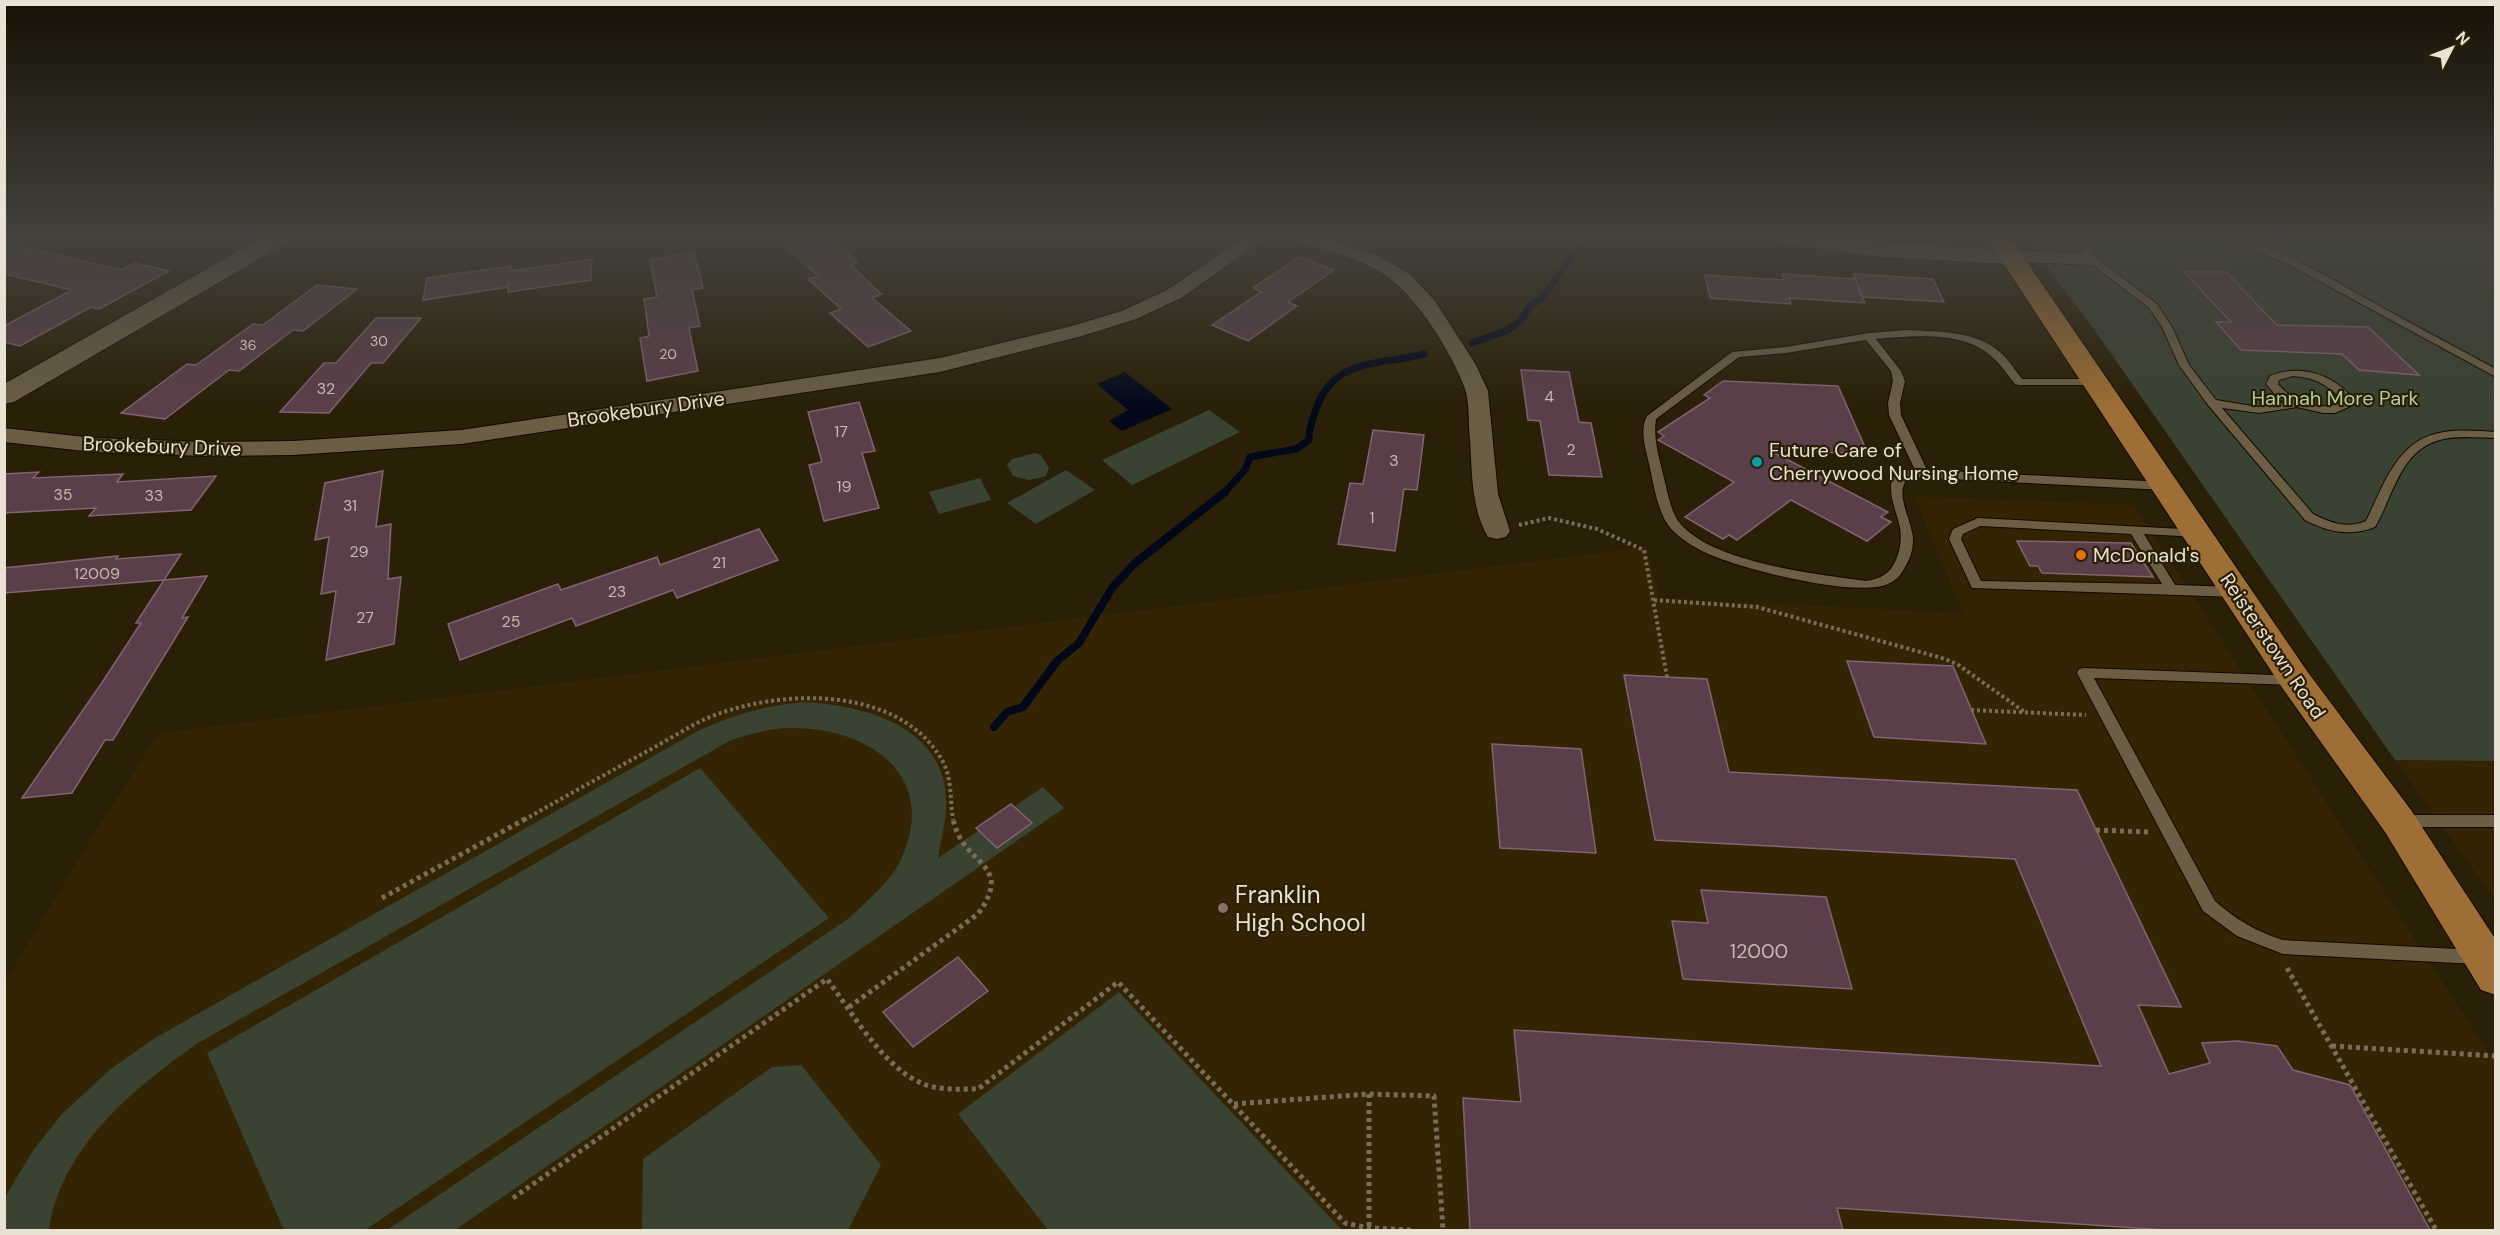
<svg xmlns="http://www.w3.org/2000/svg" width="2500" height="1235" font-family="'DM Sans',sans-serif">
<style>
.built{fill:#332504}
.green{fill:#3a4332}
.water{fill:#02081a}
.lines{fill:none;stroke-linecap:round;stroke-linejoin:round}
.stream-far1{stroke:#02081a;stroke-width:7}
.stream{stroke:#02081a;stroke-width:8}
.building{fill:#5a3f4a;stroke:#826471;stroke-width:1.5}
.service-casing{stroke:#130800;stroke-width:2}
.minor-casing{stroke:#130800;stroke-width:2}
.tertiary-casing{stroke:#130800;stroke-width:2}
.primary-casing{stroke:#130800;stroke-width:2}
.path-far2{stroke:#776e5a;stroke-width:3;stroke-dasharray:2 2;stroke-linecap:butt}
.path-far1{stroke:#776e5a;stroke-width:4;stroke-dasharray:3 3;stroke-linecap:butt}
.path{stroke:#776e5a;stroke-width:5;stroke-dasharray:4 4;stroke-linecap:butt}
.service{fill:#6b5e45;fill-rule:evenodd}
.minor{fill:#6b5e45;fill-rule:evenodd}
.tertiary{fill:#6b5e45;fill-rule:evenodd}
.primary{fill:#9d6e35;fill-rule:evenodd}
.culture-dot{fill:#0f9aa8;stroke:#2a1f07;stroke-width:2}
.food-dot{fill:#e8710a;stroke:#2a1f07;stroke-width:2}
.education-dot{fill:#8d6e63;stroke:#2a1f07;stroke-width:2}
.labels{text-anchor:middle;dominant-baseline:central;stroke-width:4.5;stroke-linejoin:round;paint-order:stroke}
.far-number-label{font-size:14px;fill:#c5b8b1}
.number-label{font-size:16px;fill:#c5b8b1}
.park-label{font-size:20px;fill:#b4cd9c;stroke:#2a1f07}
.street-label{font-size:20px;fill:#e9e1d3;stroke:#2a1f07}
.poi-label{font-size:20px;fill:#e9e1d3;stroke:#2a1f07;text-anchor:start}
.near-number-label{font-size:20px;fill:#c5b8b1}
.near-poi-label{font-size:24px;fill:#e9e1d3;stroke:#2a1f07;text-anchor:start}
</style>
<rect width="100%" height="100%" fill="#2a1f07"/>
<!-- built -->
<path class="built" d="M 1914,496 L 2134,505 L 2495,1063 L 2495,1230 L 5,1230 L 4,983 L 94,833 L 159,733 L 1646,547 L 1660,598 L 1963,613 Z
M 2395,760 L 2495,761 L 2495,900 Z"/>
<!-- green -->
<path class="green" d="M 2029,237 L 2495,237 L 2495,761 L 2395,760 L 2091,325 L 2053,276 Z
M 1209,410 L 1240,432 L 1132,485 L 1102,460 Z
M 1035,453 L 1041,455 L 1049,468 L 1046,476 L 1029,480 L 1013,476 L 1007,465 L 1012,459 Z
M 1066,470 L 1095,490 L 1036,524 L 1007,503 Z
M 980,478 L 991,500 L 939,514 L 929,492 Z
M 803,702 C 862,705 943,725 946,798 C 947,820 941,838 938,858 L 1043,787 L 1064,808 L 455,1230 L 387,1230 L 848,919 C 867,901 892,881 902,857 C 939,772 865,727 790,728 C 770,728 750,734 731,740 L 198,1043 C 134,1088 61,1147 49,1230 L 5,1230 L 4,1199 L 34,1149 L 63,1113 L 112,1068 L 155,1038 L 696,732 C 731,715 764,706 803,702 Z
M 700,768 L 829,918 L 365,1230 L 284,1230 L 207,1053 Z
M 1119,992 L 1342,1230 L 1048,1230 L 958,1114 Z
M 801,1065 L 881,1165 L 848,1230 L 642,1230 L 643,1159 L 772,1067 Z"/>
<!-- water -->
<path class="water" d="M 1125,372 L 1172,409 L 1122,431 L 1109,421 L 1128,410 L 1097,384 Z"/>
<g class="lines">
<!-- stream-far1 -->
<path class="stream-far1" d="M 1472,343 L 1508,330 L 1521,320 L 1531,305 L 1541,299 L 1581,244 L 1590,237
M 1224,493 L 1245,470 L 1250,457 L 1296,449 L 1309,440 C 1308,428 1313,421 1316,409 C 1335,356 1380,366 1424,354"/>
<!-- stream -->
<path class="stream" d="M 994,727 L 1007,712 L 1023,707 L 1057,661 L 1079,643 L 1112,588 L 1135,563 L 1225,492"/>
</g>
<!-- building -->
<path class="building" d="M 812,237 L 829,237 L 858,262 L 851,265 L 881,294 L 872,298 L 911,331 L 868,347 L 830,313 L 841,309 L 808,279 L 818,276 L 785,246 Z
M 4,243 L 122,270 L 135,263 L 169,271 L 99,309 L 91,307 L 20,346 L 4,342 L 4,326 L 72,290 L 4,274 Z
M 694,252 L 703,288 L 692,290 L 700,326 L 689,328 L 698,371 L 647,381 L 640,338 L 649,336 L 644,299 L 657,297 L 650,260 Z
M 1299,257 L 1334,270 L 1288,302 L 1297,306 L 1248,341 L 1212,325 L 1261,292 L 1253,288 Z
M 592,259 L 591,280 L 508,292 L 509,282 L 508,287 L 423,300 L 427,278 L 511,266 L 510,271 Z
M 2184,272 L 2226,272 L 2277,325 L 2368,327 L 2419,375 L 2359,370 L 2342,354 L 2241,350 L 2216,322 L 2231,322 Z
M 1782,274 L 1855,279 L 1865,303 L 1789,298 L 1791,304 L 1710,298 L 1705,275 L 1784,280 Z
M 1853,274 L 1933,279 L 1944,302 L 1863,297 Z
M 317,285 L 357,289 L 303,331 L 293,330 L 239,371 L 229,370 L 165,419 L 121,413 L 187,364 L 196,365 L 253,324 L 263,325 Z
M 376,318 L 421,318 L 383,363 L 371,363 L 329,413 L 280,412 L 324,363 L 336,363 Z
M 1521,370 L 1569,372 L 1579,422 L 1591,423 L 1602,477 L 1549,475 L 1540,421 L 1528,420 Z
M 1723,381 L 1838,386 L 1868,454 L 1769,450 L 1888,512 L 1881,517 L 1891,522 L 1867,541 L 1791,500 L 1737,540 L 1729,535 L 1723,539 L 1685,517 L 1734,482 L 1658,440 L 1664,436 L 1658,432 L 1710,398 L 1704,395 Z
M 859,402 L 875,451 L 862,453 L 879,508 L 824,521 L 809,465 L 822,462 L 808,412 Z
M 1373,430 L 1424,435 L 1417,490 L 1404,489 L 1395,551 L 1338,544 L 1350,483 L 1363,484 Z
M 383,471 L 376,527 L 391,524 L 388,579 L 401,577 L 394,644 L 326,660 L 336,591 L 321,594 L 329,537 L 315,540 L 325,483 Z
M 39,472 L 33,478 L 123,474 L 117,482 L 216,476 L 191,510 L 89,516 L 96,508 L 4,513 L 4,474 Z
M 759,529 L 778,560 L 677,598 L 673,590 L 576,626 L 572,618 L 460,660 L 448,624 L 558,584 L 561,590 L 657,557 L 660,565 Z
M 2017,541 L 2131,543 L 2153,577 L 2042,573 L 2038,566 L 2030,566 Z
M 181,554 L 164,580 L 4,593 L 4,568 L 118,556 L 116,559 Z
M 207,576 L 182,618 L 188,617 L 113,740 L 105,740 L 72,793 L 22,798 L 101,684 L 141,623 L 136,623 L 164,580 Z
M 1847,661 L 1953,666 L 1986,744 L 1874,737 Z
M 1624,675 L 1707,679 L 1729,772 L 2077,790 L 2181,1007 L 2138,1005 L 2169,1074 L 2210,1063 L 2202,1043 L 2238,1041 L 2277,1046 L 2293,1070 L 2350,1085 L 2430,1230 L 2166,1230 L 1837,1208 L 1843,1230 L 1470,1230 L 1463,1098 L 1521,1102 L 1514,1030 L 2101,1066 L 2015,859 L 1655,840 Z
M 1492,744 L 1581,749 L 1596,853 L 1500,848 Z
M 1011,804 L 1032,823 L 997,848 L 976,828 Z
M 1701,890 L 1826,897 L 1852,989 L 1683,979 L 1672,921 L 1708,923 Z
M 958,957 L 988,991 L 913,1047 L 883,1012 Z"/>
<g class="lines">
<!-- service casing -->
<g class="service-casing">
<path id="service" d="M 2083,237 L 2093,237 L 2091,249 L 2095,257 L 2157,304 L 2172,327 L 2189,365 L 2216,400 L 2259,407 L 2285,402 L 2279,399 L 2266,384 L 2270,376 C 2299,364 2330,373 2351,396 L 2351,406 L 2335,413 L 2323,413 L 2297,407 L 2259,413 L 2222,408 L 2313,514 C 2331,523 2347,529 2366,521 C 2384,484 2398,438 2444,432 C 2461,429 2479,431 2496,432 L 2496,438 C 2478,438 2457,435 2440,440 C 2400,450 2393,497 2375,527 C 2350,537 2328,532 2305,520 L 2208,405 L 2179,365 L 2162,327 L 2149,308 L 2088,261 L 2081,249 ZM 2293,376 C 2312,377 2328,384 2341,399 L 2341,402 C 2320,413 2292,401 2278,384 L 2279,380 Z
M 2211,237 C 2268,237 2319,273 2367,299 C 2410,323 2453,346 2496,369 L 2496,377 L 2288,264 L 2247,247 Z
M 1907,330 C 1939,332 1976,330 2001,353 C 2009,360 2015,370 2022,379 L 2094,379 L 2100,382 L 2094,385 L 2019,385 L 2015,384 C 2008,376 2002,366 1994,359 C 1966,330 1913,336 1876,339 L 1901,371 L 1905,381 L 1900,403 L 1901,415 L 1927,470 L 2165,482 L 2171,486 L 2165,490 L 1910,477 C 1891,491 1914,522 1913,541 C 1913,550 1910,559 1905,567 C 1902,573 1897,580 1890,583 C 1860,600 1736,568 1704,552 C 1692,546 1681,539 1671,529 C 1657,512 1654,485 1649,464 C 1646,449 1639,431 1647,416 L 1732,352 L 1786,347 L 1869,333 ZM 1866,340 L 1891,371 L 1893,381 L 1888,403 L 1889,415 L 1915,470 C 1875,468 1896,507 1900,528 C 1902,540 1900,550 1896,560 C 1890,574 1880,579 1866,581 C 1817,574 1711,563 1679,522 C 1670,510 1667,489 1663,474 C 1659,456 1653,438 1656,419 L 1739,357 L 1786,353 Z
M 1978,518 L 2201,530 L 2203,533 L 2197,537 L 2144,534 L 2175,585 L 2235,587 L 2242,592 L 2235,597 L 1972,588 L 1949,539 L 1953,529 ZM 1980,526 L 2131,534 L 2162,584 L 1981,581 L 1961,539 L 1963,534 Z
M 2084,668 L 2300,676 L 2302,680 L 2300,684 L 2295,685 L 2094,678 L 2215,901 C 2235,919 2257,932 2283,940 L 2477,950 L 2483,952 L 2486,957 L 2483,962 L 2477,964 L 2283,954 L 2237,936 L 2203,911 L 2077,673 L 2079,669 Z
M 2402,815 L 2496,815 L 2496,827 L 2402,827 L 2396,825 L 2394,821 L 2396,817 Z"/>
</g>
<!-- minor casing -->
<g class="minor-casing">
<path id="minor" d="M 1245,237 L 1267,237 L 1181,298 L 1136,319 L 1082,336 L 940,372 L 461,444 L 293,455 L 204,456 L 93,452 L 4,442 L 4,428 L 93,438 L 204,442 L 293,441 L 461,430 L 940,358 L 1068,327 L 1122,311 L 1167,290 Z
M 1294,237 L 1322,237 L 1379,256 L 1411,275 L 1435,301 L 1476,365 L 1488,391 L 1498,494 L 1510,531 L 1506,537 L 1497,539 L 1488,537 C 1471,509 1472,471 1470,439 C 1468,424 1470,404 1465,389 C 1453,354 1414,292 1382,273 C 1356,257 1324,250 1296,241 Z
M 2010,251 L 2091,253 L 2101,259 L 2091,265 L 2003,261 L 2000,257 L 2003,253 Z"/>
</g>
<!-- tertiary casing -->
<g class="tertiary-casing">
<path id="tertiary" d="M 263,237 L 292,237 L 288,242 L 14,402 L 4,404 L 4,384 Z
M 1774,237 C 1853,237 1931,246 2010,250 L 2018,252 L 2022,257 L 2018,262 L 2010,264 L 1880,257 L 1786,244 L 1778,242 Z"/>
</g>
<!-- primary casing -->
<g class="primary-casing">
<path id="primary" d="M 1986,237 L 2010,237 L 2307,671 L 2411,810 L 2496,940 L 2496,995 L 2481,990 L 2385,832 L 2283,689 Z"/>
</g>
<!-- path-far2 -->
<path class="path-far2" d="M 2290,244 L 2298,237"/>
<!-- path-far1 -->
<path class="path-far1" d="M 1519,525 L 1549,518 L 1597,529 L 1644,550 L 1667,677
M 1654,600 L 1757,607 L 1942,658 L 1957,664 L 2026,713
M 1971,710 L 2086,715
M 524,820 C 564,797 604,775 644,753 C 663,743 683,730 703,720 C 774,688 900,683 943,762 C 952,779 950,800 953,820"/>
<!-- path -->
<path class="path" d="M 2096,830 L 2148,832
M 382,898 L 527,818
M 2287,968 L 2436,1230
M 849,1007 L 978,914 C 1016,861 961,867 953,818
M 2332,1046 L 2496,1056
M 1369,1094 L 1369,1230
M 1234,1104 L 1369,1094 L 1434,1096 L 1443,1230
M 513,1198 L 827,979 C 851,1011 882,1065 919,1082 C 937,1091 959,1089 978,1089 L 1118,982 L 1345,1223 L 1369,1228 L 1412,1230"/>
<!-- service -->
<use href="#service" class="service"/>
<!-- minor -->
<use href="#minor" class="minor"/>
<!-- tertiary -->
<use href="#tertiary" class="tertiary"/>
<!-- primary -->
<use href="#primary" class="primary"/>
</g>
<!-- sky -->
<linearGradient id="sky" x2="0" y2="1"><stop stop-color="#171104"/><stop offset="0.58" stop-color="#44423c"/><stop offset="1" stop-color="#44423c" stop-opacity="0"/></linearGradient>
<rect width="2500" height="410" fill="url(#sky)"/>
<!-- markers -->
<circle class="culture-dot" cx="1757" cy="462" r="6"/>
<circle class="food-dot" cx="2081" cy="555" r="6"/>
<circle class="education-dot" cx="1223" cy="908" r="6"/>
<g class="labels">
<!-- far-number labels -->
<g class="far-number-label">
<text x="379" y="341">30</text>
<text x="248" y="345">36</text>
<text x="668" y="354">20</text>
</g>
<!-- number labels -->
<g class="number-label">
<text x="326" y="388">32</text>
<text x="1549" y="396">4</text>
<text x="841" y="431">17</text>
<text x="1571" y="449">2</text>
<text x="1394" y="460">3</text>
<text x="844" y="486">19</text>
<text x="63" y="494">35</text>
<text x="154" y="495">33</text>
<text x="350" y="505">31</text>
<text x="1372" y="517">1</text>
<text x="359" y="551">29</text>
<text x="719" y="562">21</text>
<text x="97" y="573">12009</text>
<text x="617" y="591">23</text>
<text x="365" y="617">27</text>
<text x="511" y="621">25</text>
</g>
<!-- park labels -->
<g class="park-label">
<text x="2335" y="398">Hannah More Park</text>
</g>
<!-- street labels -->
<g class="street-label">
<text transform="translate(646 409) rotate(-8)">Brookebury Drive</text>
<text transform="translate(162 446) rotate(2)">Brookebury Drive</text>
<text transform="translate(2273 646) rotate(56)">Reisterstown Road</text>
</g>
<!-- poi labels -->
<g class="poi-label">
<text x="1769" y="450">Future Care of<tspan x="1769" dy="23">Cherrywood Nursing Home</tspan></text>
<text x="2093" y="555">McDonald's</text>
</g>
<!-- near-number labels -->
<g class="near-number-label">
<text x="1759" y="951">12000</text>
</g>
<!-- near-poi labels -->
<g class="near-poi-label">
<text x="1235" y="894">Franklin<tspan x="1235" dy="28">High School</tspan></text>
</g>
</g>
<!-- border -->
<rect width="2500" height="1235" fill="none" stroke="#e9e1d3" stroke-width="12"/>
<!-- north arrow -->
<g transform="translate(2452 48) rotate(48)" stroke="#2a1f07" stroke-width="4.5" paint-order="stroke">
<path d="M0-4.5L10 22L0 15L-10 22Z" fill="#e9e1d3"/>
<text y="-9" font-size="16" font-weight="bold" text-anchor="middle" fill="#e9e1d3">N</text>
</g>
</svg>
